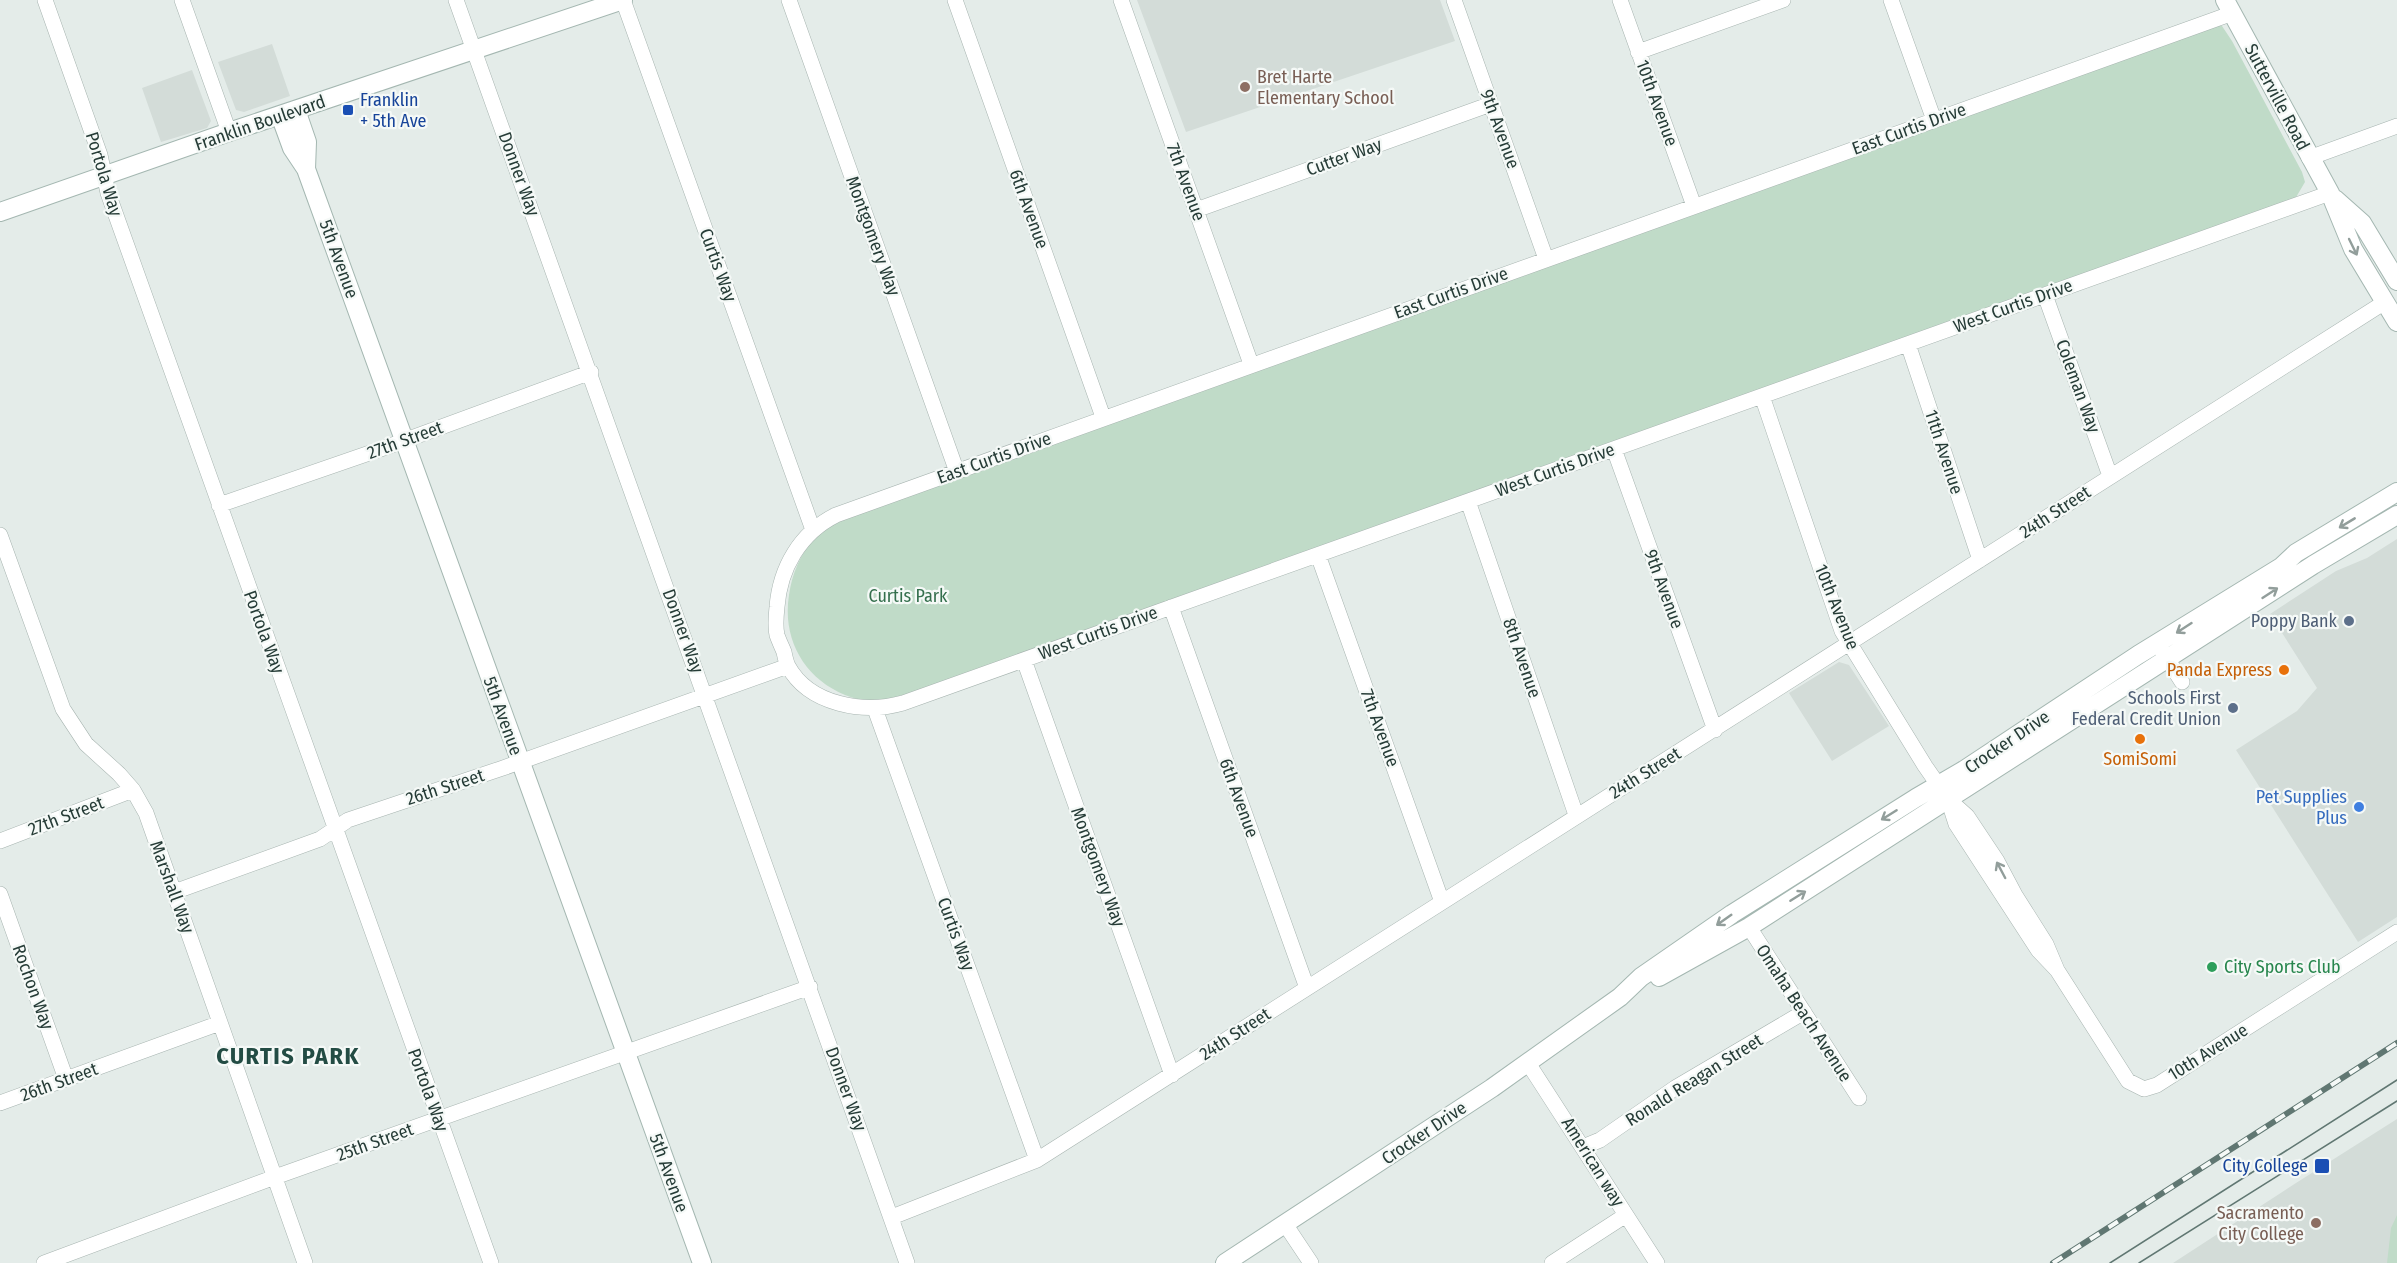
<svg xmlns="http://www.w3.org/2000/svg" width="2397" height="1263" font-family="'Fira Sans Condensed',sans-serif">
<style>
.built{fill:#d3dcd8}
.green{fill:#c0dbc8}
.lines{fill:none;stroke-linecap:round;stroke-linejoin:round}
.street-casing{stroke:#a7b4b0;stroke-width:16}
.secondary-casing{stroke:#a4b7b1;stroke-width:20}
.street{stroke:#fff;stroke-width:15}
.secondary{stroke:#fff;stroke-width:18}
.tram{stroke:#607772;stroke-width:1.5}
.rail-casing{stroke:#607772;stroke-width:6}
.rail{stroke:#f5f9f7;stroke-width:4;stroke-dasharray:11;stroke-linecap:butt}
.oneway{stroke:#929e9b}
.education-dot{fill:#8d6e63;stroke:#f5f9f7;stroke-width:2}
.transit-dot{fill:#1a4fb4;stroke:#f5f9f7;stroke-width:2}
.service-dot{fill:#5c6f8a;stroke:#f5f9f7;stroke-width:2}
.food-dot{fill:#e8710a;stroke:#f5f9f7;stroke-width:2}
.shop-dot{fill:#3f7fe0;stroke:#f5f9f7;stroke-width:2}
.leisure-dot{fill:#2e9e5b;stroke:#f5f9f7;stroke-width:2}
.labels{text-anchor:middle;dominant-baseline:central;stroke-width:4.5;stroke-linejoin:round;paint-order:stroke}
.education-label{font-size:18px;fill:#785e54;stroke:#f5f9f7;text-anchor:start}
.street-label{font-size:18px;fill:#263c37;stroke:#f5f9f7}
.transit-label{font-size:18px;fill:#164399;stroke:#f5f9f7;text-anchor:start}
.park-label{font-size:18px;fill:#346f4d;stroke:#f5f9f7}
.service-label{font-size:18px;fill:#4e5e75;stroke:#f5f9f7;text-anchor:end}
.food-label{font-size:18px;fill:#c56008;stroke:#f5f9f7;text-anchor:end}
.shop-label{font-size:18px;fill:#366cbe;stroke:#f5f9f7;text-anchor:end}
.leisure-label{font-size:18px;fill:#27864d;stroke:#f5f9f7;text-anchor:start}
.district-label{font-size:24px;font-weight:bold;letter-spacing:1.5px;fill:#234c44;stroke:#f5f9f7}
</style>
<rect width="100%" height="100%" fill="#e4ece9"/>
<!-- built -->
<path class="built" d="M 1137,0 L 1440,0 L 1455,41 L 1186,132 Z
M 272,44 L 290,96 L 244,112 L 236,110 L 218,62 Z
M 192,70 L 211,121 L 207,128 L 161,142 L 142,88 Z
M 2397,539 L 2397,917 L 2358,942 L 2236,750 L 2297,711 L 2317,688 L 2270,614 L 2336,571 L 2367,558 Z
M 1839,662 L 1849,665 L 1889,726 L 1832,761 L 1789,693 Z
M 2397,1119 L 2397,1263 L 2173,1263 L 2296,1183 Z"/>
<!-- green -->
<path class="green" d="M 2212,25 L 2222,26 L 2232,41 L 2302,172 L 2305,182 L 2295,199 L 904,699 C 897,700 889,703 881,703 C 869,703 856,699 845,695 C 804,678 782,639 789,595 C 792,574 800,554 815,538 C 822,531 834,525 842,520 Z
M 2397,1215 L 2397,1263 L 2387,1263 L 2391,1228 Z"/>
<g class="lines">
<!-- street casing -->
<g class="street-casing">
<path id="street" d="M 45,0 L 100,155 L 108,193 L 491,1263
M 182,0 L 229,132
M 456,0 L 907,1263
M 623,0 L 813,530
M 789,0 L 957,472
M 955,0 L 1103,417
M 1121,0 L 1251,364
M 1454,0 L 1546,259
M 1620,0 L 1694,206
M 1891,0 L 1934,120
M 2233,13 L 836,515 C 800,533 780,568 777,607 C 776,616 775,626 777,635 C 779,641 782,647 784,652 C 785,657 786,662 788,666 C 809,705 864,714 903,703 L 2330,193
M 1638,52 L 1783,0
M 2309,158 L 2397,126
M 1196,210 L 1491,104
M 2045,295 L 2110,476
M 1908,344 L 1980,560
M 1762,396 L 1842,631 L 1925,766 L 1948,799 L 1967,816 L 1997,861 L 2015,895 L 2046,944 L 2057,970 L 2038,950 L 1956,824 L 1948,799
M 1614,449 L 1715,730
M 1468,501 L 1576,815
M 219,505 L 384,448 L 591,372
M 0,535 L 63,709 L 86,744 L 119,774 L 133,790 L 146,813 L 305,1263
M 1318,555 L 1442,902
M 1171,607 L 1307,988
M 2161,649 L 2182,682
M 1024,660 L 1172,1075
M 875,709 L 1037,1160
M 0,841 L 133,790
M 174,892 L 320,839 L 348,820 L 500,769 L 788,666
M 0,894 L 66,1079
M 1749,927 L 1859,1098
M 2057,970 L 2128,1081 L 2144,1089 L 2157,1085 L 2397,932
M 1528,1063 L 1657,1263
M 0,1103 L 220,1023
M 1583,1147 L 1600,1140 L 1675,1088 L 1804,1012
M 892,1217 L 1037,1160 L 2385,302
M 1285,1224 L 1311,1263
M 44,1263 L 275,1177 L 810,987
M 1552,1263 L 1626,1215"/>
</g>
<!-- secondary casing -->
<g class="secondary-casing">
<path id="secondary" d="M 2225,0 L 2330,193 L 2353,249 L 2397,322
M 296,110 L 307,142 L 306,169
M 280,115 L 292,148 L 306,169 L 702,1263
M 2335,199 L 2362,223 L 2397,281
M 0,212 L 229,132 L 623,0
M 1659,977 L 1749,927 L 2313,565 L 2397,515
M 1225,1263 L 1492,1088 L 1620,997 L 1641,977 L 1732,914 L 1916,798 L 1964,770 L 2138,655 L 2281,567 L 2296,553 L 2397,492"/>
</g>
<!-- street -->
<use href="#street" class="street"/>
<!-- secondary -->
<use href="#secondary" class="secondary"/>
<!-- tram -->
<path class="tram" d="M 2110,1263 L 2397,1080
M 2139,1263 L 2397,1101"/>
<!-- rail casing -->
<g class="rail-casing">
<path id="rail" d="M 2053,1263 L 2397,1043"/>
</g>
<!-- rail -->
<use href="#rail" class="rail"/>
</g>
<!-- one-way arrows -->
<defs><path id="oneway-shaft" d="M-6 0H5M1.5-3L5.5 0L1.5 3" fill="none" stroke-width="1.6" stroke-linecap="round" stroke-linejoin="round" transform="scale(1.5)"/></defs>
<g class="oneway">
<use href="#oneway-shaft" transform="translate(2353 247) rotate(64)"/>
<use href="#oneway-shaft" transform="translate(2347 523) rotate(149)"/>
<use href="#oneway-shaft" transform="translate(2270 593) rotate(-33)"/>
<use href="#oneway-shaft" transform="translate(2184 628) rotate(147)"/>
<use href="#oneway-shaft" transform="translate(1889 815) rotate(148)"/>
<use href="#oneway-shaft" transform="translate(2001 870) rotate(-118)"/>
<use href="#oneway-shaft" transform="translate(1798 896) rotate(-32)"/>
<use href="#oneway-shaft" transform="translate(1724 920) rotate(145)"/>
</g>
<!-- markers -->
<g class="education-dot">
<circle cx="1245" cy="87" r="6"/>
<circle cx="2316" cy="1223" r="6"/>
</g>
<g class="transit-dot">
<rect x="342" y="104" width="12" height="12" rx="3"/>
<rect x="2314" y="1158" width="16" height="16" rx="3"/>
</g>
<g class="service-dot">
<circle cx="2349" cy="621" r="6"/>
<circle cx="2233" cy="708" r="6"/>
</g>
<g class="food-dot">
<circle cx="2284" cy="670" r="6"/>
<circle cx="2140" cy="739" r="6"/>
</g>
<circle class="shop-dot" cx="2359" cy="807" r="6"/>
<circle class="leisure-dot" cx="2212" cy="967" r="6"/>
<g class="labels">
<!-- education labels -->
<g class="education-label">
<text x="1257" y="77">Bret Harte<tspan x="1257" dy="21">Elementary School</tspan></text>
<text x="2304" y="1213" text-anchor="end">Sacramento<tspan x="2304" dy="21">City College</tspan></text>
</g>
<!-- street labels -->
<g class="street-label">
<text transform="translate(2277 97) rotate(62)">Sutterville Road</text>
<text transform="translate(1657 103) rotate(70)">10th Avenue</text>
<text transform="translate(260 123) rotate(-19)">Franklin Boulevard</text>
<text transform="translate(1500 129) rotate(70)">9th Avenue</text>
<text transform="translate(1909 129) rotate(-20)">East Curtis Drive</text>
<text transform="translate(1344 157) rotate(-20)">Cutter Way</text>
<text transform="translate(104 174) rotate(73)">Portola Way</text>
<text transform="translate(519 174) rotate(70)">Donner Way</text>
<text transform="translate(1186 182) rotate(70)">7th Avenue</text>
<text transform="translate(1029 209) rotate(70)">6th Avenue</text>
<text transform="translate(873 236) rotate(70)">Montgomery Way</text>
<text transform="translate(339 259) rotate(70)">5th Avenue</text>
<text transform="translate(718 265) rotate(70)">Curtis Way</text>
<text transform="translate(1451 293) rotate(-20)">East Curtis Drive</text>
<text transform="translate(2013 306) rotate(-20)">West Curtis Drive</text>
<text transform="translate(2078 386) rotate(70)">Coleman Way</text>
<text transform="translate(405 440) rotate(-20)">27th Street</text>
<text transform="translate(1944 452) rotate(72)">11th Avenue</text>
<text transform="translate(994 458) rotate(-20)">East Curtis Drive</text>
<text transform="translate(1555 470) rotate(-20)">West Curtis Drive</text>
<text transform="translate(2055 512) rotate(-33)">24th Street</text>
<text transform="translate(1664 589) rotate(70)">9th Avenue</text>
<text transform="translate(1837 607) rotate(68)">10th Avenue</text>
<text transform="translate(683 631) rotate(70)">Donner Way</text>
<text transform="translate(264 632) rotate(70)">Portola Way</text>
<text transform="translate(1098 633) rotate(-20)">West Curtis Drive</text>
<text transform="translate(1522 658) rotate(71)">8th Avenue</text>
<text transform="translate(503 716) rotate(70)">5th Avenue</text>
<text transform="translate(1380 728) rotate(70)">7th Avenue</text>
<text transform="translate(2007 742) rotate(-34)">Crocker Drive</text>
<text transform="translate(1645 773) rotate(-32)">24th Street</text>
<text transform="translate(445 787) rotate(-18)">26th Street</text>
<text transform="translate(1239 798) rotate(70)">6th Avenue</text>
<text transform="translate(66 816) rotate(-21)">27th Street</text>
<text transform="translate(1098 867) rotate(70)">Montgomery Way</text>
<text transform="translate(172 887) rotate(70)">Marshall Way</text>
<text transform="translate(956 934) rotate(70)">Curtis Way</text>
<text transform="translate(33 987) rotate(70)">Rochon Way</text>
<text transform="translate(1804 1013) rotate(57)">Omaha Beach Avenue</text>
<text transform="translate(1235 1034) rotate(-33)">24th Street</text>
<text transform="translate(2208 1052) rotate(-32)">10th Avenue</text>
<text transform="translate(1694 1080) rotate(-32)">Ronald Reagan Street</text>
<text transform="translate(59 1082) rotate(-20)">26th Street</text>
<text transform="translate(846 1089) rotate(70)">Donner Way</text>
<text transform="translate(428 1090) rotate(70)">Portola Way</text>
<text transform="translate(1424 1133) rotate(-34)">Crocker Drive</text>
<text transform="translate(375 1142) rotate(-20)">25th Street</text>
<text transform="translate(1593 1162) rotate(58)">American way</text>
<text transform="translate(669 1173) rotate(70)">5th Avenue</text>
</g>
<!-- transit labels -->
<g class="transit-label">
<text x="360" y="100">Franklin<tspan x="360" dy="21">+ 5th Ave</tspan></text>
<text x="2308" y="1166" text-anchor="end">City College</text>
</g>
<!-- park labels -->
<g class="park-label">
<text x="908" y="596">Curtis Park</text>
</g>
<!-- service labels -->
<g class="service-label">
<text x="2337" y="621">Poppy Bank</text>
<text x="2221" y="698">Schools First<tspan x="2221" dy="21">Federal Credit Union</tspan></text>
</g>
<!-- food labels -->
<g class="food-label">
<text x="2272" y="670">Panda Express</text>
<text x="2140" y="759" text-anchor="middle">SomiSomi</text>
</g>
<!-- shop labels -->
<g class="shop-label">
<text x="2347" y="797">Pet Supplies<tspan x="2347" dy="21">Plus</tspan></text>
</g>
<!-- leisure labels -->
<g class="leisure-label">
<text x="2224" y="967">City Sports Club</text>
</g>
<!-- district labels -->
<g class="district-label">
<text x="288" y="1056">CURTIS PARK</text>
</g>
</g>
</svg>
